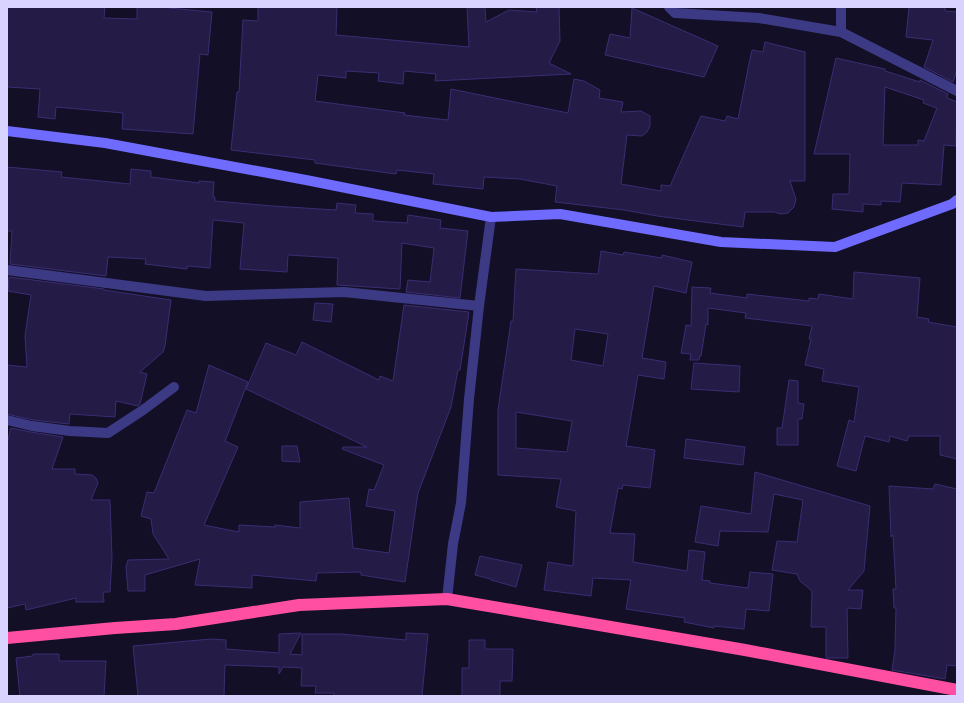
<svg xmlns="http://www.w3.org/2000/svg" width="964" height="703" font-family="'Exo 2',sans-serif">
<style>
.building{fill:#241b47;stroke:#3b2d73;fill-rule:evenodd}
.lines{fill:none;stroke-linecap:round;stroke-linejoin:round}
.street{stroke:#3d3a85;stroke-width:10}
.secondary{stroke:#6f6bff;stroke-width:10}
.highway{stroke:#ff4fa3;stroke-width:12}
</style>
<rect width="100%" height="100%" fill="#130f26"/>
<!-- building -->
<path class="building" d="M 7,7 L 105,7 L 104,18 L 137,19 L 137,7 L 169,7 L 169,8 L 212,12 L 208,55 L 200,54 L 193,134 L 122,129 L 123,113 L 56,107 L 55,119 L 38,117 L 40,89 L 7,87 Z
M 258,7 L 337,7 L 336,35 L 469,47 L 467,7 L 485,7 L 486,22 L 509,10 L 537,12 L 536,7 L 559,7 L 560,41 L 549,63 L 571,74 L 435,81 L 436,74 L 404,71 L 403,84 L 378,81 L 379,73 L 346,71 L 346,78 L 318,75 L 315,101 L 405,113 L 404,115 L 448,120 L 451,89 L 568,113 L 574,79 L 584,81 L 600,90 L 599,98 L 623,102 L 621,112 L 641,111 L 650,116 L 650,126 L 647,132 L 642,136 L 627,135 L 621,184 L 661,191 L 661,185 L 670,186 L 701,116 L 725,121 L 727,116 L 738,119 L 748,69 L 748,68 L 752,50 L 763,52 L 765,42 L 805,52 L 805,181 L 790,181 L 796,199 L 794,207 L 788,213 L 781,214 L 774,212 L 745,212 L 743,227 L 657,216 L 624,210 L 555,202 L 557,186 L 520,179 L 484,177 L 483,189 L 433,184 L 434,174 L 397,170 L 396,174 L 315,163 L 315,160 L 231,150 L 237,92 L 239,92 L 243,20 L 258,21 Z
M 909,7 L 945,7 L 945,11 L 957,12 L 957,70 L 953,82 L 924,67 L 933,40 L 906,37 Z
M 632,8 L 718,46 L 704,77 L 605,55 L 610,34 L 630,38 Z
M 836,58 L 885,69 L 885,71 L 920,82 L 920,80 L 948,94 L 947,98 L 957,102 L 956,146 L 944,145 L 941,185 L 902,183 L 900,202 L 881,201 L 881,205 L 863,204 L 863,212 L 832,209 L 833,194 L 849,194 L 850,154 L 814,154 ZM 885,87 L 924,100 L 923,103 L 937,108 L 924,141 L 918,140 L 918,145 L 883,145 Z
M 7,167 L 62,172 L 61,177 L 130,184 L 131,169 L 151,171 L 151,177 L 199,183 L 199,181 L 214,182 L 213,197 L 215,197 L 215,201 L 273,206 L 336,210 L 337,203 L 356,205 L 355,213 L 373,214 L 373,221 L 407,223 L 408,215 L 441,220 L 440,228 L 468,231 L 460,298 L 406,292 L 408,280 L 430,282 L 434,248 L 402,243 L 400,289 L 337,285 L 338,258 L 288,255 L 287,272 L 240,269 L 244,223 L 213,220 L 210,268 L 187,266 L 187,269 L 145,264 L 146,259 L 108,257 L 106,276 L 10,264 L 12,231 L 7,231 Z
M 601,251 L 623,255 L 624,252 L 662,258 L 662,255 L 692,262 L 686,293 L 654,286 L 642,358 L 666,362 L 664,379 L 638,375 L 626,446 L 655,450 L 650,488 L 623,485 L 622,489 L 618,488 L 610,533 L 635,534 L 633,562 L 687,571 L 689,550 L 705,552 L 702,580 L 710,581 L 710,583 L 748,588 L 750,572 L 773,574 L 769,611 L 746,609 L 744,629 L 714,626 L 714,628 L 684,622 L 685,618 L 626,609 L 631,580 L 593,578 L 591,596 L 544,590 L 548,562 L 572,566 L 572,565 L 573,565 L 576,511 L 556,507 L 561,479 L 498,475 L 498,410 L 511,321 L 513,321 L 516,269 L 598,274 ZM 575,329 L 608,334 L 603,366 L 571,360 ZM 516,412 L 572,421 L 567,452 L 516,448 Z
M 854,272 L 920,278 L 917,317 L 929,319 L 928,322 L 957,327 L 957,459 L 940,455 L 940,436 L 909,436 L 907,441 L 890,436 L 889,442 L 865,436 L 856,471 L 837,466 L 849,420 L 854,422 L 859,387 L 822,381 L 824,369 L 805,365 L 811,339 L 809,339 L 812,326 L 745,318 L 746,313 L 708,308 L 708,325 L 706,324 L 701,356 L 700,356 L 699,360 L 690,360 L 691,354 L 681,353 L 686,325 L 691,326 L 692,287 L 711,288 L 710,293 L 747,298 L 747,294 L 809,301 L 809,298 L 818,299 L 819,294 L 853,299 Z
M 9,277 L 104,289 L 104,290 L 171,300 L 165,346 L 163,352 L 140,372 L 147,374 L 140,404 L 138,406 L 116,401 L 115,417 L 70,414 L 69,424 L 33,420 L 7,414 L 7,365 L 27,367 L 25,336 L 31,295 L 8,291 Z
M 315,303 L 333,304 L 331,322 L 313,320 Z
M 404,305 L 469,312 L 460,370 L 458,370 L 451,407 L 418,493 L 405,582 L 361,575 L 361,572 L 317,573 L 316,581 L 252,575 L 252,588 L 195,585 L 200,559 L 145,575 L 145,591 L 128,591 L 126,567 L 128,560 L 169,559 L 153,534 L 151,519 L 141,516 L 147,492 L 154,493 L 187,410 L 196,413 L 209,365 L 248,382 L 225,441 L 238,447 L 204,525 L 239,532 L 239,525 L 275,527 L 275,525 L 300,528 L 300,502 L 349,498 L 353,548 L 389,553 L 395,511 L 366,506 L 369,489 L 374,490 L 384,465 L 342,449 L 343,447 L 367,447 L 246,389 L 266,343 L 296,355 L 302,342 L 379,380 L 380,376 L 393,381 Z
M 694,363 L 740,366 L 739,392 L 691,389 Z
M 789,380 L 798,381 L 798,403 L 804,404 L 802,419 L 798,419 L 798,445 L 777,445 L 777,428 L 782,428 Z
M 11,428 L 31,432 L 63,437 L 52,469 L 75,469 L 75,474 L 92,475 L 96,478 L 98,483 L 91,500 L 110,500 L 112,558 L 110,592 L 103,592 L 104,602 L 76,602 L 76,598 L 26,610 L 25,604 L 7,608 L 7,444 Z
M 686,439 L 745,447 L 743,465 L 684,458 Z
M 282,446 L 297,446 L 300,462 L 282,461 Z
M 755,472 L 870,506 L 864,571 L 848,590 L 863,590 L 861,609 L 847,608 L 848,658 L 826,658 L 826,627 L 811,627 L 812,591 L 800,581 L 797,574 L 772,570 L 777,541 L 797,542 L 803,500 L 774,494 L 768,532 L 720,531 L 718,546 L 695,542 L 701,506 L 751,514 Z
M 935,484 L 957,489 L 957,666 L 947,665 L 945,679 L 892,670 L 895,650 L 896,608 L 894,608 L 893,589 L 896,589 L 893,535 L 891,537 L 889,486 L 933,489 Z
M 480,556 L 522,565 L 516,587 L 491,580 L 491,579 L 475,575 Z
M 301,633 L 290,654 L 302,655 L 302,634 L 341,634 L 406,640 L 406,633 L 428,634 L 422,696 L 334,696 L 334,693 L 315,693 L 316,686 L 301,686 L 302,668 L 283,667 L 279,674 L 279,667 L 225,665 L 224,696 L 138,696 L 133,646 L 211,639 L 226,640 L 226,649 L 279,653 L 279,634 Z
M 469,640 L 485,640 L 485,649 L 513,649 L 512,681 L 500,681 L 500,696 L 462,696 L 462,668 L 469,668 Z
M 33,654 L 59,654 L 59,661 L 106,661 L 104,696 L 20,696 L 16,658 L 33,656 Z"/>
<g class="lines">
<!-- street -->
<path class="street" d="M 669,7 L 675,13 L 759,18 L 841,32 L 957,91
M 841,7 L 841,32
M 7,270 L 206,296 L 344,292 L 479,306
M 7,420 L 32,426 L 70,431 L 108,433 L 143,410 L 174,387
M 447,599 L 453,544 L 461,503 L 469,399 L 479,306 L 491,217"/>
<!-- secondary -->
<path class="secondary" d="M 7,131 L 105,143 L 306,180 L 491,217 L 560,214 L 721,242 L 835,247 L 952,204 L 957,200"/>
<!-- highway -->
<path class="highway" d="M 7,638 L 115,628 L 176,624 L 299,605 L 447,599 L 745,650 L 957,690"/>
</g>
<!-- border -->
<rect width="964" height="703" fill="none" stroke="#d9d4ff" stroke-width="16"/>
</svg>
